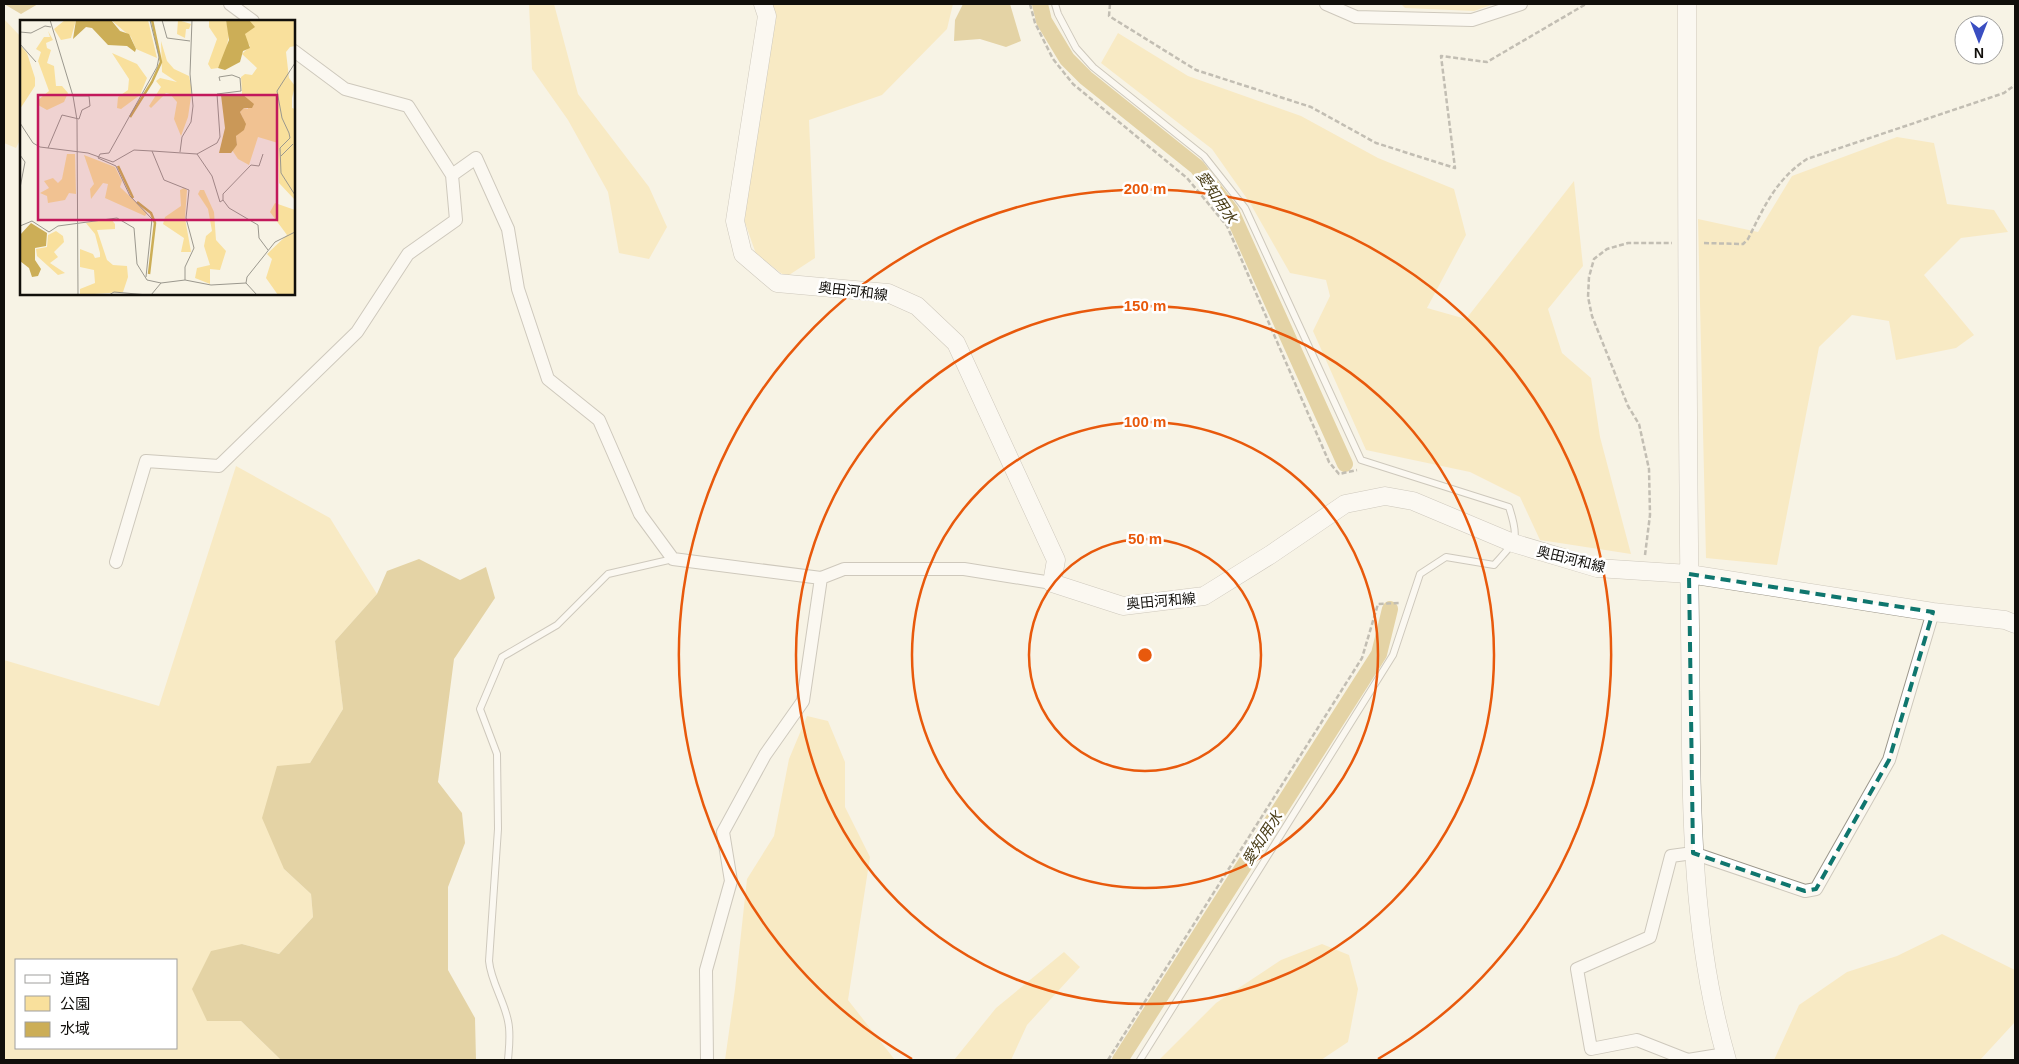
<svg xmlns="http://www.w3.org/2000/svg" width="2019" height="1064" font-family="Arial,'Noto Sans JP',sans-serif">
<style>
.green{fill:#f9e09c;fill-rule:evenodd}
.water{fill:#ccae57}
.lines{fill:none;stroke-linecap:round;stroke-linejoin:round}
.canal{stroke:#ccae57;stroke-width:16}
.lane-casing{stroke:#9b968a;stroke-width:8}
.street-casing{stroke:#9b968a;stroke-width:14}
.secondary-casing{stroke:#9b968a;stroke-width:19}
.path{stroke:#817e75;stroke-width:2.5;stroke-dasharray:5 2.5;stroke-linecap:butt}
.lane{stroke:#fff;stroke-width:6}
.street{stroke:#fff;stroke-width:12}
.secondary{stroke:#fff;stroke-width:18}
.marked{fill:none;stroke:#0f766e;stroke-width:4;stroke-dasharray:10 6;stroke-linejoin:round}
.ring{fill:none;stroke:#e8590c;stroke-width:2.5}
.labels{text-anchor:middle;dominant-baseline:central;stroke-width:5;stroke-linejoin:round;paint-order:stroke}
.street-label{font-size:14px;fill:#110f0b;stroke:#fff}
.water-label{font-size:15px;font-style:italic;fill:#4a3e18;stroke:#fff}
.inset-river{fill:none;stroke:#ccae57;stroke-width:2.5}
.inset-road{fill:none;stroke:#9b988e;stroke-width:1}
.view{fill:#c2185b;fill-opacity:0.15;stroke:#c2185b;stroke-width:2.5}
.inset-edge{fill:none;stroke:#110f0b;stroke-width:2.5}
.centre{fill:#e8590c;stroke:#fff;stroke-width:2.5}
.ring-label{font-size:15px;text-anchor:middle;font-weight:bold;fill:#e8590c;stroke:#fff;stroke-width:5;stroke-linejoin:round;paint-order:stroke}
</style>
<rect width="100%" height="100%" fill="#f7f3e5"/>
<!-- green -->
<path class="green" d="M 529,4 L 554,4 L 578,94 L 649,187 L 667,227 L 649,259 L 619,253 L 608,192 L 568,120 L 532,69 Z
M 770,4 L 953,4 L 947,29 L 882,95 L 809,120 L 815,258 L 786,277 L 756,254 L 743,217 Z
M 1401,4 L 1494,4 L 1474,11 L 1405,8 Z
M 4,19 L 21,37 L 21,138 L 16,148 L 4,143 Z
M 1118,33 L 1188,76 L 1301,116 L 1378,158 L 1454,189 L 1466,235 L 1427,308 L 1466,319 L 1574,181 L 1583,266 L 1548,309 L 1562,353 L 1591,378 L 1600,437 L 1631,554 L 1540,540 L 1520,497 L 1470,472 L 1366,450 L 1313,331 L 1330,296 L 1326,280 L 1290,273 L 1250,203 L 1212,149 L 1101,63 Z
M 1897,137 L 1934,143 L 1947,204 L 1994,210 L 2008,232 L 1961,238 L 1924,275 L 1974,335 L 1956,348 L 1896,360 L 1889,321 L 1852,315 L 1819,347 L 1777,565 L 1706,558 L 1698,219 L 1758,232 L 1792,176 Z
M 236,466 L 330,518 L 377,594 L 335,641 L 343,709 L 310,763 L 284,869 L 311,894 L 313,917 L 279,954 L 242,944 L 207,1021 L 241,1021 L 281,1060 L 4,1060 L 4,660 L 159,706 ZM 16,960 L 176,960 L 176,1048 L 16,1048 Z
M 807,716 L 828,721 L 845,762 L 845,807 L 870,857 L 848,1000 L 895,1060 L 725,1060 L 735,989 L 747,879 L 774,836 L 789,759 Z
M 1942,934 L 2015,970 L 2015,1022 L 1980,1060 L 1774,1060 L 1799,1005 L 1847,972 L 1897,956 Z
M 1322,944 L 1349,955 L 1358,989 L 1348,1042 L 1321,1060 L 1159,1060 L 1216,1003 L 1281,960 Z
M 1064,952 L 1080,967 L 1027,1025 L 1011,1060 L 954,1060 L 996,1008 Z"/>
<!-- water -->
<path class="water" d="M 4,4 L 38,4 L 21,14 Z
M 963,4 L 1010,4 L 1021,41 L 1006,47 L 980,39 L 954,41 L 955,20 Z
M 419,559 L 460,580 L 486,567 L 495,598 L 454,659 L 438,782 L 462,813 L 465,843 L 448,887 L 448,970 L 475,1018 L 476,1060 L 281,1060 L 241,1021 L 207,1021 L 192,989 L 211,951 L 242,944 L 279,954 L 313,917 L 311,894 L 284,869 L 262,818 L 277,766 L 310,763 L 343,709 L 335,641 L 377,594 L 387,571 Z"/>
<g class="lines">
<!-- canal -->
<path class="canal" d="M 1040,4 L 1044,21 L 1067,59 L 1086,78 L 1197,167 L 1231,211 L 1345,464
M 1120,1060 L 1379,654 L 1390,609"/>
<!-- lane casing -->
<g class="lane-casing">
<path id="lane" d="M 1055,4 L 1058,14 L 1076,48 L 1093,67 L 1204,156 L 1245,208 L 1361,460 L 1509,507 C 1520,541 1516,540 1494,565 L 1446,557 L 1420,574 L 1393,655 L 1140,1060
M 508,1060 C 509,1047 511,1034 508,1021 C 504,1000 491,982 489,961 L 498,829 L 497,754 L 480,709 L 502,657 L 557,625 L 608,574 L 673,559"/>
</g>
<!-- street casing -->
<g class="street-casing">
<path id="street" d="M 230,4 L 253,21
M 1326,4 L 1356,17 L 1472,20 L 1521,4
M 452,175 L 476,158 L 508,229 L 518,289 L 548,379 L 599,420 L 640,514 L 673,559 L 821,578 L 844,569 L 964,569 L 1052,583
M 116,562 L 146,461 L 219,466 L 357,332 L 408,254 L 456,220 L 452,175 L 408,106 L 345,89 L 294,51
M 1725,1054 L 1688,1060 L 1637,1040 L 1591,1049 L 1577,969 L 1650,937 L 1671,856 L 1693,853 L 1805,891 L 1816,889 L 1889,760 L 1933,612
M 707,1060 L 706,970 L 731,881 L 723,832 L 765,755 L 803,701 L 821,578"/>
</g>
<!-- secondary casing -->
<g class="secondary-casing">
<path id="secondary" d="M 763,4 L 767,16 L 735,221 L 743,254 L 777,283 L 888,293 L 917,306 L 956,343 L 1056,560 L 1052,583 L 1123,606 L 1204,596 L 1270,555 L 1345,504 L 1385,496 L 1413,501 L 1513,543 L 1597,568 L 1689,574 L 1933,612 L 2005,620 L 2015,624
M 1687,4 C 1687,211 1687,419 1690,627 C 1692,771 1686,920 1727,1060"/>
</g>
<!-- path -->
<path class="path" d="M 1030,4 L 1035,23 L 1053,59 L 1073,84 L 1187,178 L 1227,226 L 1329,462 L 1339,474 L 1357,470
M 1110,4 L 1109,16 L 1196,70 L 1311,107 L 1376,143 L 1455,168 L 1441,56 L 1487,62 L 1586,4
M 1704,243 L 1743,244 L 1748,239 C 1764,207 1776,179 1807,159 L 1995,96 L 2004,93 L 2015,85
M 1645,555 L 1650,515 L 1649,469 L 1639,424 L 1628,406 L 1592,316 L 1588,297 L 1589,277 L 1594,259 L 1607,249 L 1628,243 L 1672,243
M 1108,1060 L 1362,658 L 1378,604 L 1399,603"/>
<!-- lane -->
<use href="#lane" class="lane"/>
<!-- street -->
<use href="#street" class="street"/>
<!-- secondary -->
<use href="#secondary" class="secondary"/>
</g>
<!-- marked area -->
<path d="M0 0H2019V1064H0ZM 1689,574 L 1933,612 L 1889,760 L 1816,889 L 1805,891 L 1693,853 Z" fill="#f7f3e5" fill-opacity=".55" fill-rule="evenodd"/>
<path class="marked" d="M 1689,574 L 1933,612 L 1889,760 L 1816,889 L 1805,891 L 1693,853 Z"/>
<!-- distance rings -->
<g class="ring">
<circle cx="1145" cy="655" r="116"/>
<circle cx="1145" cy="655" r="233"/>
<circle cx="1145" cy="655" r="349"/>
<path d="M912 1059A466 466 0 1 1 1378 1059"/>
</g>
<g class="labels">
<!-- street labels -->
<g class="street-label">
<text transform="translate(853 291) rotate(7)">奥田河和線</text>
<text transform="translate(1571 559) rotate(14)">奥田河和線</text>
<text transform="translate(1161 601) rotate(-5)">奥田河和線</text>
</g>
<!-- water labels -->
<g class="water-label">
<text transform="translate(1217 197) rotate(56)">愛知用水</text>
<text transform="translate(1262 838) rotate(-57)">愛知用水</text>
</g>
</g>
<!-- overview -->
<g transform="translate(20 20)">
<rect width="275" height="275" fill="#f7f3e5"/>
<path d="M 45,0 L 56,0 L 51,18 L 41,20 L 34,9 ZM 91,0 L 128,0 L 137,38 L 116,29 L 111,17 ZM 158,0 L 171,4 L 169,9 L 166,9 L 165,18 L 157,14 ZM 189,0 L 206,0 L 209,14 L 206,32 L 198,48 L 191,49 L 188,44 L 197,19 L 189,7 ZM 229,0 L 275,0 L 275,26 L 270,27 L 266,32 L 269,58 L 275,66 L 272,78 L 272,88 L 275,89 L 275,180 L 259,163 L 258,123 L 238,117 L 229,145 L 218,139 L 212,130 L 217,125 L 216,117 L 223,98 L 220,92 L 224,88 L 228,89 L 228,80 L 222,74 L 221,57 L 225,54 L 232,55 L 237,48 L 222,34 L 230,26 L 224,18 ZM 28,11 L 33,20 L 26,23 L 27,28 L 31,30 L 27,43 L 34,46 L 36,66 L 42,66 L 48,73 L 44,82 L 27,90 L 18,85 L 18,80 L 29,71 L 18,41 L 21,32 L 16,29 L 24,17 L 30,17 ZM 141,21 L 147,41 L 154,49 L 169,56 L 172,70 L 168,97 L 161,116 L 154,99 L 157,82 L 150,74 L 146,73 L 131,88 L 129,86 L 141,67 L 136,61 L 140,58 L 157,62 L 142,52 ZM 0,25 L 7,33 L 15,58 L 15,66 L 0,89 ZM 92,33 L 117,44 L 127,58 L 120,75 L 101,89 L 97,88 L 98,77 L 108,70 L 109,59 ZM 47,134 L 55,134 L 56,174 L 49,173 L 45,180 L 28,183 L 27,176 L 20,173 L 29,168 L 24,161 L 33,158 L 38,163 L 42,159 ZM 64,135 L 95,147 L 102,161 L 100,167 L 127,193 L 125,196 L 85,178 L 88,164 L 83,163 L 71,179 L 70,169 L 74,164 ZM 164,168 L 167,170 L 165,198 L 171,232 L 161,232 L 164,218 L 143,204 L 145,197 L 161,186 L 160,170 ZM 180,170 L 184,170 L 194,192 L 196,220 L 206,231 L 200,250 L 190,249 L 190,264 L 175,258 L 177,248 L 190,245 L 184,226 L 186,216 L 192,211 L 188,189 L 178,174 ZM 255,183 L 275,190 L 275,275 L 258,275 L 246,258 L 252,239 L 247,234 L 267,215 L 250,192 ZM 83,199 L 91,199 L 95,204 L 95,209 L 77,210 L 87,240 L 93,245 L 107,246 L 108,257 L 103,272 L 60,275 L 60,269 L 75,263 L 74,250 L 60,247 L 60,229 L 73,234 L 75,238 L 80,237 L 80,233 L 75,214 L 66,203 ZM 36,211 L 43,216 L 44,222 L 34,232 L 38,237 L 30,243 L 45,253 L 38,255 L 17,236 L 16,229 L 27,227 L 28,215 Z" fill="#f9e09c"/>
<path d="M 56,0 L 91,0 L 100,11 L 109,14 L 116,29 L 115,32 L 107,26 L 88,25 L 72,8 L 66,7 L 53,19 ZM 206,0 L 229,0 L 235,7 L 225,14 L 230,28 L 223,31 L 220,42 L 205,50 L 198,48 L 209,20 ZM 222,74 L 234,84 L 232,88 L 224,88 L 220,92 L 226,104 L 224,110 L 216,116 L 217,125 L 211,133 L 199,133 L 205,108 L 201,75 ZM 11,203 L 27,213 L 26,226 L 15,228 L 15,240 L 21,249 L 18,256 L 12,257 L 9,248 L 0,241 L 0,215 Z" fill="#ccae57"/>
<path class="inset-river" d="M 110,97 L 132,62 L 141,42 L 132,0M 98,146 L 113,178M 117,182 L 131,193 L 135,203 L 129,254"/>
<path class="inset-road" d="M 30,0 L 53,76 L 57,100 L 58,275M 142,0 L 147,18 L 170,21M 0,12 L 11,13 L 25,6 L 31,7M 0,24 L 16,42M 275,43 L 257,71 L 262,98 L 269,113 L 270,118 L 260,128 L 261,153 L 275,175M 0,103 L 13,123 L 20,127 L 68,133 L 93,142 L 114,130 L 132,131 L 144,160 L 169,170 L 166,198 L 174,228 L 165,247 L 165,260 L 191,265 L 226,263 L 227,257 L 255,222 L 275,212M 28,128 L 42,95 L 59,99 L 62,90 L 70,86 L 69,76 L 53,76M 132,131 L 177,134 L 192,156 L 200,182 L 203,180 L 209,188 L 238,205 L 239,218 L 248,230M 160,132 L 162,117 L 171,102 L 173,86 L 170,54 L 172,0M 177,134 L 197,123 L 200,117 L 197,74 L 221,71 L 220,58 L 212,55 L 199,57 L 200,61M 0,135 L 5,142 L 0,168M 261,136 L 273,124M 203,180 L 203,174 L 231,145 L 239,146 L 243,134M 0,206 L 12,201 L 29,212 L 38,206 L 97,198 L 114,208 L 117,244 L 127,260 L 141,263 L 165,260M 126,257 L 132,199 L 110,176 L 96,146 L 78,138 L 80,134 L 89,133 L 137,47 L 139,37 L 130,0M 226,263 L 237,275M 89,275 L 94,272 L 128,275M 131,275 L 141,263"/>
<path class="view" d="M 18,75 L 257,75 L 257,200 L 18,200 Z"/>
<rect width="275" height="275" class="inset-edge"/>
</g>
<circle cx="1145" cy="655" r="8" class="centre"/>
<g class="ring-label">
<text x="1145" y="194">200 m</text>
<text x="1145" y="311">150 m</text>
<text x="1145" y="427">100 m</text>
<text x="1145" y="544">50 m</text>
</g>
<!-- border -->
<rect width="2019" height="1064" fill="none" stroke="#110f0b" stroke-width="10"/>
<!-- legend -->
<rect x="15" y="959" width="162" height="90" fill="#ffffff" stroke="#a09f9d"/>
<rect x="25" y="975" width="25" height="8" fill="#ffffff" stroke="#a09f9d"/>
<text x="60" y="984" font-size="15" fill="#110f0b">道路</text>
<rect x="25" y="996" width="25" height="15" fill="#f9e09c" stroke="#a09f9d"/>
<text x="60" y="1009" font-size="15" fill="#110f0b">公園</text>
<rect x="25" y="1022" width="25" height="15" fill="#ccae57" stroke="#a09f9d"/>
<text x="60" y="1034" font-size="15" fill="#110f0b">水域</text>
<!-- north arrow -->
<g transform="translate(1979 40) rotate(180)"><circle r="24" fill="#ffffff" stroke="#a09f9d"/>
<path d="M0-4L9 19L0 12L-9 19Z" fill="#3a4ec1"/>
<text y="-8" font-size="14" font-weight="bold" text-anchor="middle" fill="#110f0b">N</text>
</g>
</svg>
